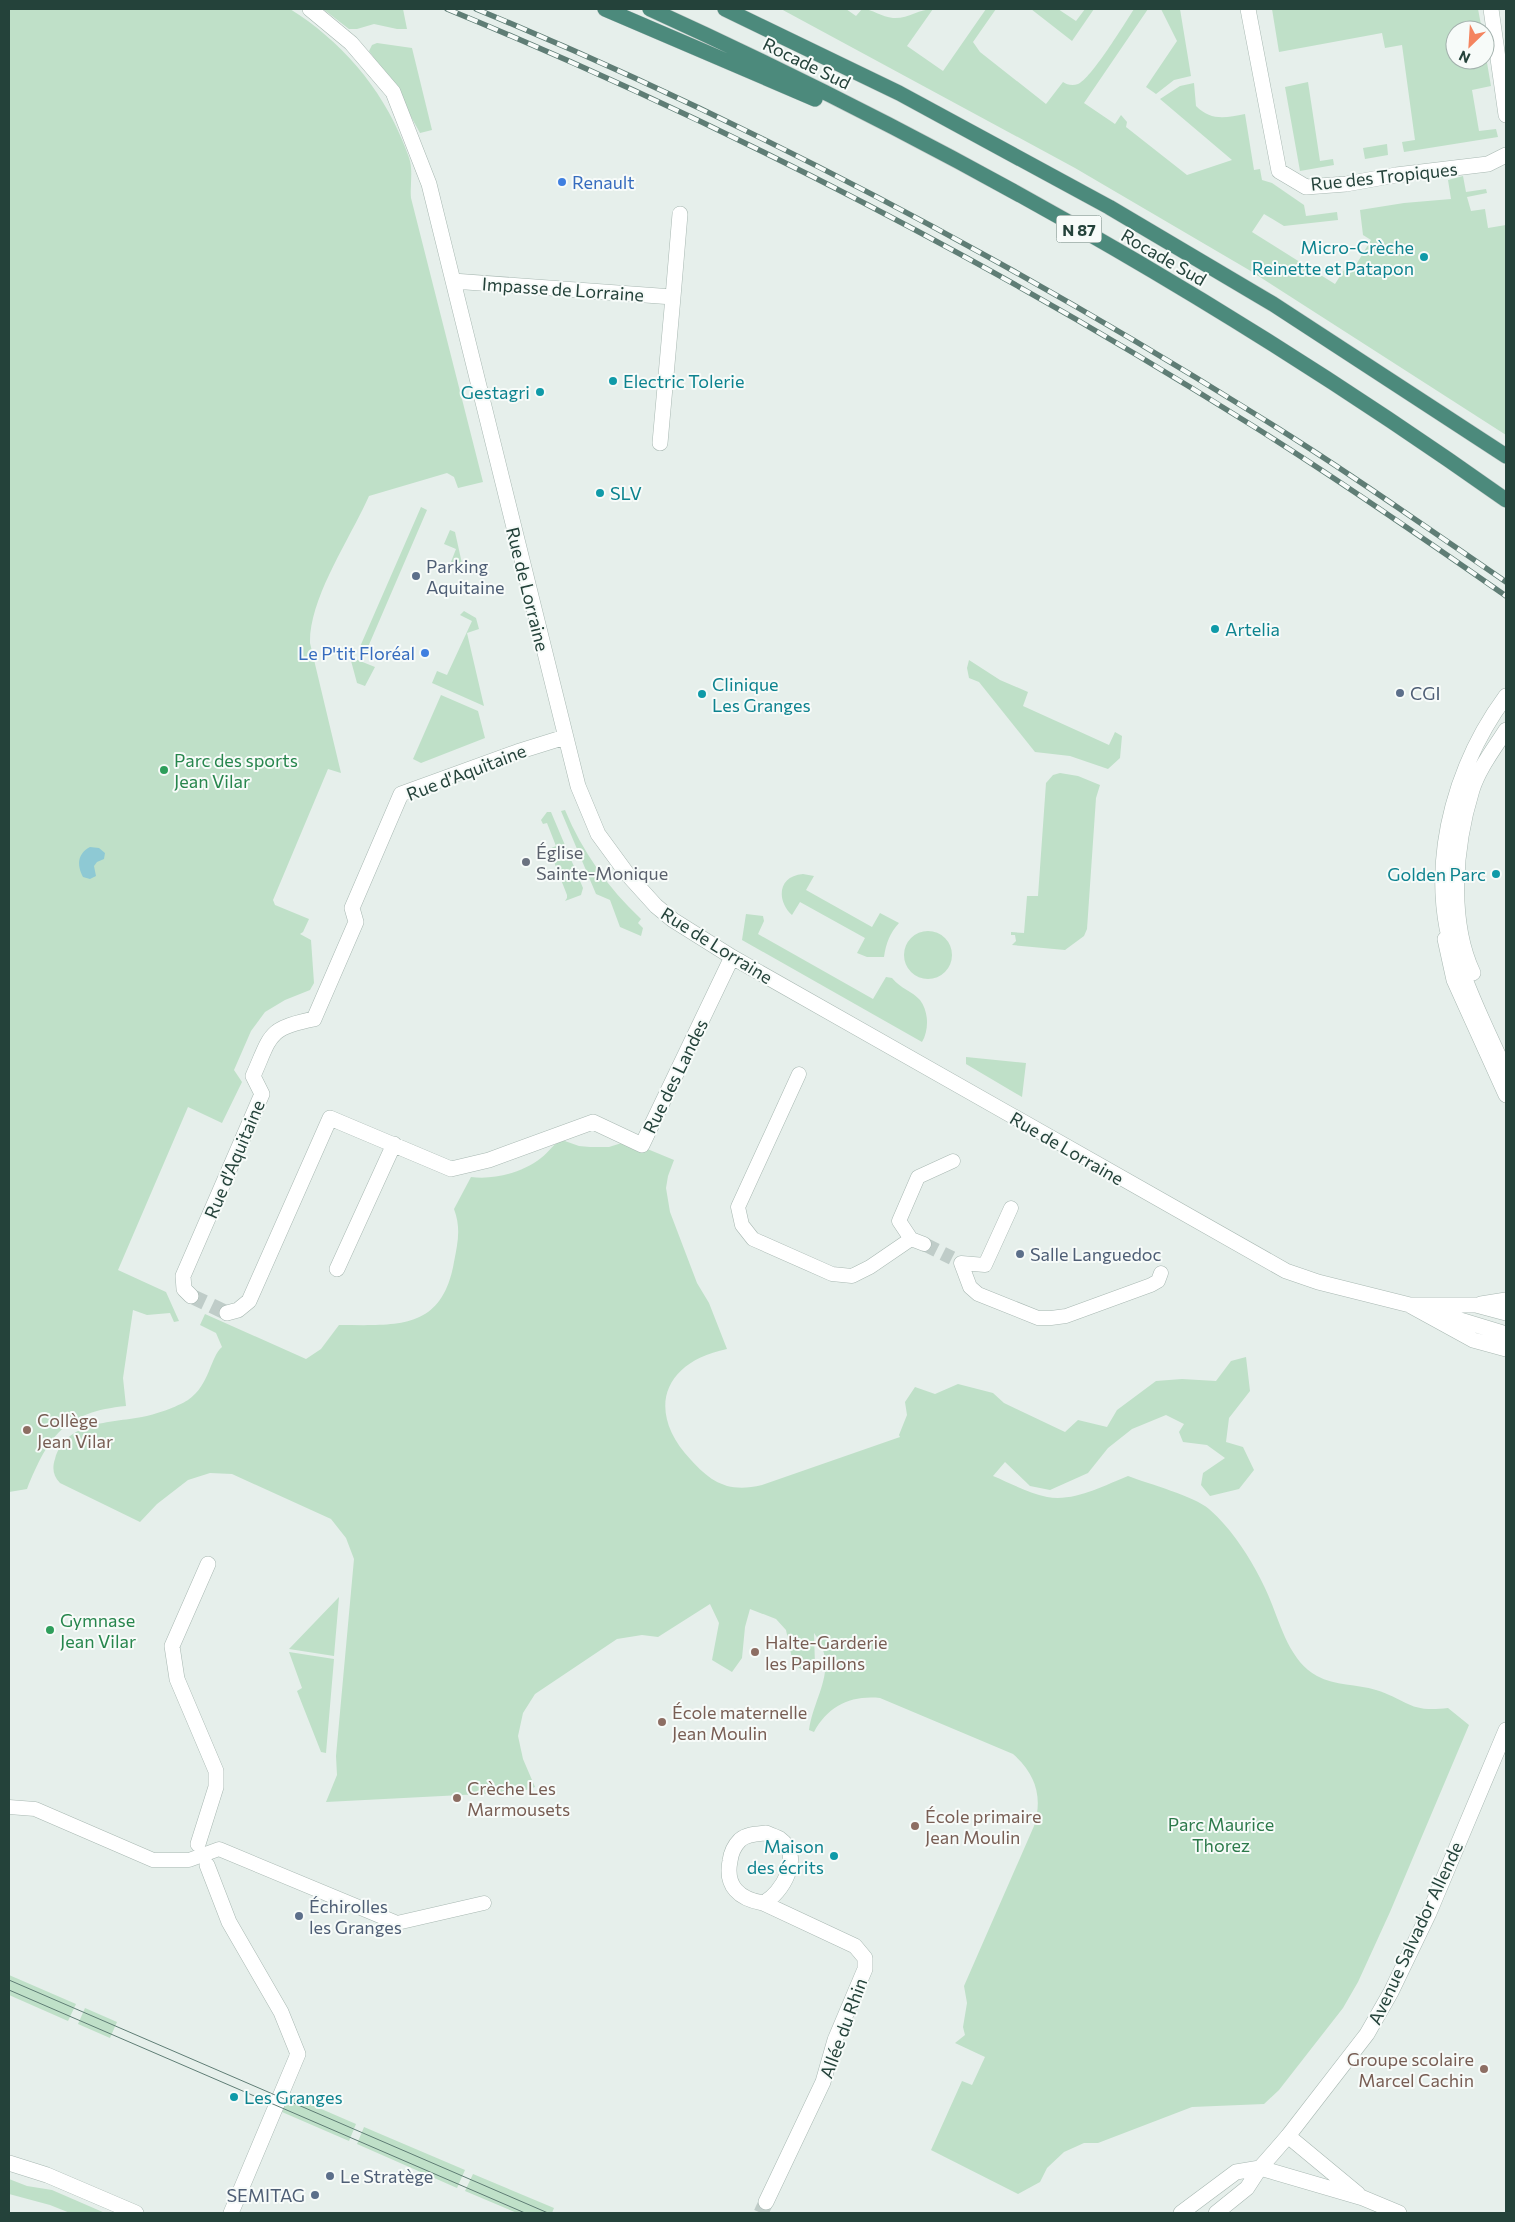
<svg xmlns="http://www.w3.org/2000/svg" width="1515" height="2222" font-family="Commissioner,sans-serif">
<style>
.green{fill:#bfe0c8}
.water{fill:#8ec9d4}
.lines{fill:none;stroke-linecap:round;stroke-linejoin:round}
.pedestrian-tunnel{stroke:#bfccc8;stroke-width:14;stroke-dasharray:14 7;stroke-linecap:butt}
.minor-tunnel{stroke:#bfccc8;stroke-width:15;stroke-dasharray:15 8;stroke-linecap:butt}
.pedestrian-casing{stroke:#a8b8b2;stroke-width:15}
.minor-casing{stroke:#a8b8b2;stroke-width:16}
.tertiary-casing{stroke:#a8b8b2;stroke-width:16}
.trunk-casing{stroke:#c2cac8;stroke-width:16}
.pedestrian{stroke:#fff;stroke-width:14}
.minor{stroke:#fff;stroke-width:15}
.tertiary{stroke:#fff;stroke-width:15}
.trunk{stroke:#4c8a7c;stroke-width:15}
.tram{stroke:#5f7d75;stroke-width:1}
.rail-casing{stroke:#5f7d75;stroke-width:5.5}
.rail{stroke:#f7fbf9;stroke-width:4;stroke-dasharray:11;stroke-linecap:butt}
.shop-dot{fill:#3f7fe0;stroke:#f7fbf9;stroke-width:2}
.culture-dot{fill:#0f9aa8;stroke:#f7fbf9;stroke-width:2}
.service-dot{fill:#5c6f8a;stroke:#f7fbf9;stroke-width:2}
.leisure-dot{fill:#2e9e5b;stroke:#f7fbf9;stroke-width:2}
.worship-dot{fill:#6b7280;stroke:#f7fbf9;stroke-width:2}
.education-dot{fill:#8d6e63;stroke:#f7fbf9;stroke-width:2}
.labels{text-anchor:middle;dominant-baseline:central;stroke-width:4;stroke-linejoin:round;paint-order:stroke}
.shield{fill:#f7fbf9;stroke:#637a73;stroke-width:1}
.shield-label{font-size:16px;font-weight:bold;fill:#24423a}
.street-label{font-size:18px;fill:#24423a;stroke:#f7fbf9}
.shop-label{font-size:18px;fill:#366cbe;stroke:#f7fbf9;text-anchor:start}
.culture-label{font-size:18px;fill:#0d838f;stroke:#f7fbf9;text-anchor:start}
.service-label{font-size:18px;fill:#4e5e75;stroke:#f7fbf9;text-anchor:start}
.leisure-label{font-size:18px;fill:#27864d;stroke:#f7fbf9;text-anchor:start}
.worship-label{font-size:18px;fill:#5b616d;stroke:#f7fbf9;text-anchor:start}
.education-label{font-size:18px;fill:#785e54;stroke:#f7fbf9;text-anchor:start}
.park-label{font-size:18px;fill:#2d7a4b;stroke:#f7fbf9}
</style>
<rect width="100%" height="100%" fill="#e6efeb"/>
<!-- green -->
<path class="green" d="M 9,9 L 290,9 C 340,40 381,87 403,142 C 406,150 411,160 411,168 C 412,178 410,188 411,198 L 483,482 L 458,488 L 454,477 L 447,473 L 369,496 C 351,537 309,598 310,643 L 341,773 L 328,769 L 273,900 L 275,905 L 309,919 L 303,932 L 300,934 L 311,940 L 314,983 L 310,990 L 285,1000 L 265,1012 L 251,1031 L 234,1070 L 242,1082 L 222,1123 L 188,1107 L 118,1270 L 166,1292 L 179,1321 L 174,1322 L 170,1313 L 147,1315 L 133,1310 L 123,1378 L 126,1406 C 65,1412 49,1435 27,1489 L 9,1492 Z
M 323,9 L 403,9 L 407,29 L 397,29 L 374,24 L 357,29 L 349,29 Z
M 781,9 L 846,9 L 856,16 L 862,9 C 872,9 882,17 893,18 C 908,19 919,9 933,9 L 907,46 L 943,71 L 986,9 L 996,9 L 973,42 L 980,52 L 1046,104 L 1063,82 C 1067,85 1073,86 1078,84 C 1091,79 1125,23 1134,9 L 1148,9 L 1084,103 L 1115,124 L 1121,115 L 1127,122 L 1126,127 L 1187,175 L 1232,160 L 1160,99 L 1180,86 L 1194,83 L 1196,106 C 1211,121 1225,118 1245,114 L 1254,170 L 1260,169 L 1262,180 L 1272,183 L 1304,205 L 1306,216 L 1337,212 L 1338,220 L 1284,226 L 1264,214 L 1252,232 L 1335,284 L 1344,270 L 1351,273 L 1371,240 L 1363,235 L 1360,210 L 1404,203 L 1451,199 L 1448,180 L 1463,176 L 1466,192 L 1486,189 L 1487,193 L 1467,197 L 1471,211 L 1485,209 L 1488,228 L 1506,225 L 1506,435 L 1249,270 L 1075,168 Z
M 1031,9 L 1058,9 L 1076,21 L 1085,9 L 1094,9 L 1072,41 Z
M 1161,9 L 1180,9 L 1191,76 L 1174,80 L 1156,94 L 1146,87 L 1177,41 Z
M 1272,9 L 1478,9 L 1482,30 L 1455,30 L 1455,60 L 1485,60 L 1485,51 L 1491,86 L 1472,90 L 1479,131 L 1496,129 L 1498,137 L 1404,152 L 1402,142 L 1415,140 L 1402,45 L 1385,48 L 1382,33 L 1279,52 Z
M 377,43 L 412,48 L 432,130 L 420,133 L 393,84 L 369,51 L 372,45 Z
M 1308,82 L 1320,161 L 1333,159 L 1334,165 L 1300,171 L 1285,87 Z
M 1387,144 L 1388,155 L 1365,159 L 1363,148 Z
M 421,507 L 427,510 L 368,647 L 380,652 L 378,659 L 364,654 L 359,649 Z
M 450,530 L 455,532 L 463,568 L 451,562 L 456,549 L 444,544 Z
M 464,611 L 476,618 L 479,629 L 467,633 L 484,706 L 432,683 L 437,671 L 447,675 L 472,621 L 460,615 Z
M 350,657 L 375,667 L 365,686 L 357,683 Z
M 969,660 L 1000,680 L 1028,692 L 1023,706 L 1109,745 L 1115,732 L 1122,736 L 1120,758 L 1108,769 L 1070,756 L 1035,752 L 979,682 L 969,678 L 967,668 Z
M 441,695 L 478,711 L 485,738 L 421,763 L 413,759 Z
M 1060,773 L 1078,776 L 1100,785 L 1096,798 L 1087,929 L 1084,936 L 1065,950 L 1012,945 L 1016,941 L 1015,935 L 1011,935 L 1011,932 L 1024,933 L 1027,896 L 1038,896 L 1046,783 L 1053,775 Z
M 565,810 C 582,851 608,888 641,919 L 638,923 L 643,928 L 641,936 L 620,927 L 610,900 L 596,894 L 561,811 Z
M 547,812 L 551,812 L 583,888 L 581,895 L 565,901 L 567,898 L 567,895 L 549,849 L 556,846 L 547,823 L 543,824 L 541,820 Z
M 803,874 L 814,876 L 806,890 L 872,927 L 880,913 L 899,923 C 890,933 886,943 884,957 L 867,957 L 857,953 L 865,938 L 800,902 L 792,915 C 776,900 778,876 803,874 Z
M 746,914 L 763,916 L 764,921 L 758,934 L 873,999 L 886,977 L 892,978 C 901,989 912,991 920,1000 C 929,1012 929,1030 922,1042 L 742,940 Z
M904 955a24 24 0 1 1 48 0a24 24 0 1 1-48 0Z
M 966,1057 L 1026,1063 L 1022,1097 L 966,1064 Z
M 562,1140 L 579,1146 L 590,1147 L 609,1147 L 628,1141 L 674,1160 L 668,1176 L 666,1188 L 670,1212 L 697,1283 L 709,1303 L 727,1349 C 663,1362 645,1411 691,1460 C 712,1483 729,1493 762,1485 L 900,1437 L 899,1435 L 907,1415 L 905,1402 L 915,1387 L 935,1394 L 958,1384 L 993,1393 L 1004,1403 L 1065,1432 L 1078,1420 L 1107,1427 L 1117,1410 L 1156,1381 L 1182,1379 L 1216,1381 L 1231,1361 L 1246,1357 L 1250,1391 L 1229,1418 L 1226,1442 L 1243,1447 L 1254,1470 L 1239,1489 L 1210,1496 L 1201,1485 L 1203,1473 L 1225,1458 L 1207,1445 L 1183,1442 L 1179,1432 L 1184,1424 L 1166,1415 L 1132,1429 L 1108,1448 L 1088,1473 L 1050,1490 L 1030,1486 L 1005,1462 L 993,1476 C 1010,1483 1028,1493 1047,1497 C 1074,1502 1103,1486 1128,1476 C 1149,1484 1194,1496 1209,1509 C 1232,1529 1251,1559 1264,1586 C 1279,1616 1286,1659 1317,1676 C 1335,1686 1357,1684 1376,1690 C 1408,1700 1409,1713 1448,1708 L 1469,1725 L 1390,1912 L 1358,1982 L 1343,2008 L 1279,2090 L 1264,2104 L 1192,2107 L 1098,2143 L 1084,2143 L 1064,2152 L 1047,2168 L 1040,2182 L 1018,2194 L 931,2150 L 962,2081 L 972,2085 L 985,2057 L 955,2043 L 965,2035 L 963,2027 L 967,2003 L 964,1986 L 1034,1826 C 1043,1798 1036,1774 1013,1754 L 880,1698 C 851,1695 828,1706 814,1732 L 809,1730 C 814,1695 840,1668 814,1633 L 815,1665 L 802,1670 L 793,1663 L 786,1630 L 776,1619 L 750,1609 L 745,1627 L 742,1658 L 732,1672 L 712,1660 L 719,1623 L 710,1604 L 658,1637 L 642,1635 L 617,1639 L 535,1694 L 523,1713 L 518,1736 L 523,1759 L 535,1787 L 520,1792 L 326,1802 L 337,1775 L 336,1756 L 354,1559 L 346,1538 L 331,1519 L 232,1474 L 210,1473 L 188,1480 L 157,1504 L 140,1522 L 60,1483 C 53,1476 52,1468 55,1459 C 66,1421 110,1423 142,1417 C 154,1415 177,1407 188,1400 C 210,1385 210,1357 222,1347 L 216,1333 L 200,1325 L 205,1314 L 306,1359 L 321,1349 L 339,1325 C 397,1325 442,1331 454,1262 C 458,1242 461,1228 454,1209 L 471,1177 C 494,1180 522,1173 541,1158 C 549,1152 553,1144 562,1140 Z
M 339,1597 L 334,1656 L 289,1649 Z
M 289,1652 L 334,1659 L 326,1753 L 321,1752 L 297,1691 L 302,1688 Z
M 9,1975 L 76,2004 L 68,2021 L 9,1995 Z
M 85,2008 L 117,2022 L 110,2038 L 78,2024 Z
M 289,2095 L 356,2124 L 349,2141 L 282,2112 Z
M 364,2127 L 465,2170 L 457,2188 L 357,2144 Z
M 473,2174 L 554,2208 L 552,2213 L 517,2213 L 465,2191 Z
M 9,2179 L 27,2186 L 52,2190 L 105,2213 L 70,2213 L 50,2205 L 9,2194 Z"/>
<!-- water -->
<path class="water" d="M 90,847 L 99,848 L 105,853 L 104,859 L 97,862 L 94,866 L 96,876 L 90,879 L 83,877 C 77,865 77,854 90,847 Z"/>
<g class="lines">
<!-- pedestrian-tunnel -->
<path class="pedestrian-tunnel" d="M 924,1244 L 952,1258"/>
<!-- minor-tunnel -->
<path class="minor-tunnel" d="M 191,1296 L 227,1313
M 761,2213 L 766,2202"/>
<!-- pedestrian casing -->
<g class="pedestrian-casing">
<path id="pedestrian" d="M 799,1074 L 738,1207 L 742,1225 L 753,1239 L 832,1274 L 852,1276 L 870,1267 L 911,1239 L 899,1221 L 918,1177 L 953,1161
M 1011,1208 L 985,1265 L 961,1263 L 970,1287 L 978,1294 L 1038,1318 L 1051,1318 L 1066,1316 L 1151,1285 L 1158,1281 L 1161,1273
M 911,1239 L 924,1244
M 9,1807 L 35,1809 L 153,1860 L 189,1860 L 219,1849 L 397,1923 L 484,1903"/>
</g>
<!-- minor casing -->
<g class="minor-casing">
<path id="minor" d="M 310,9 L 351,43 L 393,92 L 429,184 L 578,786 L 598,834 L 628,875 L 656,906 L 673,920 L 732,957 L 1286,1271 L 1318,1282 L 1410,1305 L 1476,1305 L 1506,1313
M 1248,9 L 1279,171 L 1306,187 L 1346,184 L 1396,175 L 1488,164 L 1506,155
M 1491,9 L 1506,115
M 453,281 L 673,297 L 660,443
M 673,297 L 680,214
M 1445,939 L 1454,980 L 1506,1095
M 337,1269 L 394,1144
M 191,1296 L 184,1289 L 183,1276 L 262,1094 L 253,1076 C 271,1036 267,1028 314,1019 L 356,922 L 352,908 L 401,794 L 517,752 L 565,737
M 1481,1304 L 1506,1300
M 1411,1306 L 1473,1340 L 1506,1349
M 227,1313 L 238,1310 L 249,1301 L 330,1118 L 451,1169 L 489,1160 L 593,1122 L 642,1145 L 732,957
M 1437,1313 L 1506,1334
M 766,1833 C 771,1835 776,1837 780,1839 C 804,1856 782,1894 763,1903 C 739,1899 725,1886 730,1861 C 731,1853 735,1845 740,1840 C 747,1834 757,1834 766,1833 Z
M 198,1844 L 216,1787 L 216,1771 L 177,1679 L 172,1646 L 208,1564
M 207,1865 L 229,1922 L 281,2012 L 298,2054 L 231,2213
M 763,1903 L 855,1946 L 865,1958 L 865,1969 L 835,2040 L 823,2082 L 766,2202
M 1288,2136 L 1358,2194
M 1260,2168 L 1363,2198 L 1399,2213"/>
</g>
<!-- tertiary casing -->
<g class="tertiary-casing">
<path id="tertiary" d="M 1506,696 C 1458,761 1432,848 1447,928 C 1449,938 1453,948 1457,957 C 1470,997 1489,1034 1506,1072
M 1473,973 C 1448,919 1455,845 1472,790 C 1479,768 1494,749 1506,730
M 9,2163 L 47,2175 L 136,2213
M 1181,2213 L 1236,2172 L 1260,2168
M 1216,2213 L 1247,2188 L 1260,2168 L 1288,2136 L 1367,2034 L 1391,1992 L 1429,1913 L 1506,1730"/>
</g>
<!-- trunk casing -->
<g class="trunk-casing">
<path id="trunk" d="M 605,9 L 815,99
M 650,9 C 949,145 1238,310 1506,500
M 725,9 L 899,93 L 1109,207 L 1273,304 L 1506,456"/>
</g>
<!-- pedestrian -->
<use href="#pedestrian" class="pedestrian"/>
<!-- minor -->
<use href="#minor" class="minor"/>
<!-- tertiary -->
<use href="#tertiary" class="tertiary"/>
<!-- trunk -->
<use href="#trunk" class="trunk"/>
<!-- tram -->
<path class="tram" d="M 9,1980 L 548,2213
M 9,1990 L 525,2213"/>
<!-- rail casing -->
<g class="rail-casing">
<path id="rail" d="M 447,9 C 726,124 997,265 1253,426 C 1339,480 1423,538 1506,596
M 476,9 C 745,120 1008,260 1255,414 C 1341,467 1423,525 1506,582"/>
</g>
<!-- rail -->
<use href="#rail" class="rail"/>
</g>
<!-- markers -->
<g class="shop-dot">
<circle cx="562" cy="182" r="5"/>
<circle cx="425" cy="653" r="5"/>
</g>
<g class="culture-dot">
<circle cx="1424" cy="257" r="5"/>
<circle cx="613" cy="381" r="5"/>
<circle cx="540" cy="392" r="5"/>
<circle cx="600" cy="493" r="5"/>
<circle cx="1215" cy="629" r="5"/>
<circle cx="702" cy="694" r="5"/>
<circle cx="1496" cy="874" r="5"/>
<circle cx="834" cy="1856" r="5"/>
<circle cx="234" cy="2097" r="5"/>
</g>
<g class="service-dot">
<circle cx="416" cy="576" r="5"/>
<circle cx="1400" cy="693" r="5"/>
<circle cx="1020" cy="1254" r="5"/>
<circle cx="299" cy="1916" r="5"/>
<circle cx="330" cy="2176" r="5"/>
<circle cx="315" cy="2195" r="5"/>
</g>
<g class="leisure-dot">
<circle cx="164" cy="770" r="5"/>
<circle cx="50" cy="1630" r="5"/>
</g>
<circle class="worship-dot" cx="526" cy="862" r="5"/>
<g class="education-dot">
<circle cx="27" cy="1430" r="5"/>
<circle cx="755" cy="1652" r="5"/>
<circle cx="662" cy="1722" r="5"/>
<circle cx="457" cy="1798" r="5"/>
<circle cx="915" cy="1826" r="5"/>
<circle cx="1484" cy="2069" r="5"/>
</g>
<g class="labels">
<!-- shield labels -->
<rect class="shield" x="1056.5" y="215.5" width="45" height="27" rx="4"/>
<g class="shield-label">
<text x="1079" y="229">N 87</text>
</g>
<!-- street labels -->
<g class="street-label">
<text transform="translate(807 63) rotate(26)">Rocade Sud</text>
<text transform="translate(1384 176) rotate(-6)">Rue des Tropiques</text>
<text transform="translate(1164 257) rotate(30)">Rocade Sud</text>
<text transform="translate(563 289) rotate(4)">Impasse de Lorraine</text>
<text transform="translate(528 589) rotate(76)">Rue de Lorraine</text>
<text transform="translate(466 772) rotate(-21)">Rue d'Aquitaine</text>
<text transform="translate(717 945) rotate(32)">Rue de Lorraine</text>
<text transform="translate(675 1076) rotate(-64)">Rue des Landes</text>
<text transform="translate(1067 1148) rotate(30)">Rue de Lorraine</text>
<text transform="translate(234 1159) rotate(-67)">Rue d'Aquitaine</text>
<text transform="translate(1415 1933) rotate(-65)">Avenue Salvador Allende</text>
<text transform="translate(843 2028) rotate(-70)">Allée du Rhin</text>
</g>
<!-- shop labels -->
<g class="shop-label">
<text x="572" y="182">Renault</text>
<text x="415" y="653" text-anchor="end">Le P'tit Floréal</text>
</g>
<!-- culture labels -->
<g class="culture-label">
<text x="1414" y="247" text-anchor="end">Micro-Crèche<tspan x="1414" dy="21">Reinette et Patapon</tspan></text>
<text x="623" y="381">Electric Tolerie</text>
<text x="530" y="392" text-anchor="end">Gestagri</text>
<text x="610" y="493">SLV</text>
<text x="1225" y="629">Artelia</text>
<text x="712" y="684">Clinique<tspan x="712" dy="21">Les Granges</tspan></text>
<text x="1486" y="874" text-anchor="end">Golden Parc</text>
<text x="824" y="1846" text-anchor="end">Maison<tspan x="824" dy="21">des écrits</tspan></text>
<text x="244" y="2097">Les Granges</text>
</g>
<!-- service labels -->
<g class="service-label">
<text x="426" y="566">Parking<tspan x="426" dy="21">Aquitaine</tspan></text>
<text x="1410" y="693">CGI</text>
<text x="1030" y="1254">Salle Languedoc</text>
<text x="309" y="1906">Échirolles<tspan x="309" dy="21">les Granges</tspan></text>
<text x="340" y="2176">Le Stratège</text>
<text x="305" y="2195" text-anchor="end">SEMITAG</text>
</g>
<!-- leisure labels -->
<g class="leisure-label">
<text x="174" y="760">Parc des sports<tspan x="174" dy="21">Jean Vilar</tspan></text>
<text x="60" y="1620">Gymnase<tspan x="60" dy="21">Jean Vilar</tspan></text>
</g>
<!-- worship labels -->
<g class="worship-label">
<text x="536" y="852">Église<tspan x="536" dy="21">Sainte-Monique</tspan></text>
</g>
<!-- education labels -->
<g class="education-label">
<text x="37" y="1420">Collège<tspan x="37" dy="21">Jean Vilar</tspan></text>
<text x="765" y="1642">Halte-Garderie<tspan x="765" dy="21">les Papillons</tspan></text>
<text x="672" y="1712">École maternelle<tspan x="672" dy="21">Jean Moulin</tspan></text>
<text x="467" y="1788">Crèche Les<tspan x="467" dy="21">Marmousets</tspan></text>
<text x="925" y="1816">École primaire<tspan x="925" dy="21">Jean Moulin</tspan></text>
<text x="1474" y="2059" text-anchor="end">Groupe scolaire<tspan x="1474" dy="21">Marcel Cachin</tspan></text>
</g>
<!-- park labels -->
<g class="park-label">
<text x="1221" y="1824">Parc Maurice<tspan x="1221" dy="21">Thorez</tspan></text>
</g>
</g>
<!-- border -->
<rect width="1515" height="2222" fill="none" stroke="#24423a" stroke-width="20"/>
<!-- north arrow -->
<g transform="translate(1470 45) rotate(205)"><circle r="24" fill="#f7fbf9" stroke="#a3b1ad"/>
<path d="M0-4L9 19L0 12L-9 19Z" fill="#f4845f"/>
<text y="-8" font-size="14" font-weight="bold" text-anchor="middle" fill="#24423a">N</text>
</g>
</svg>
